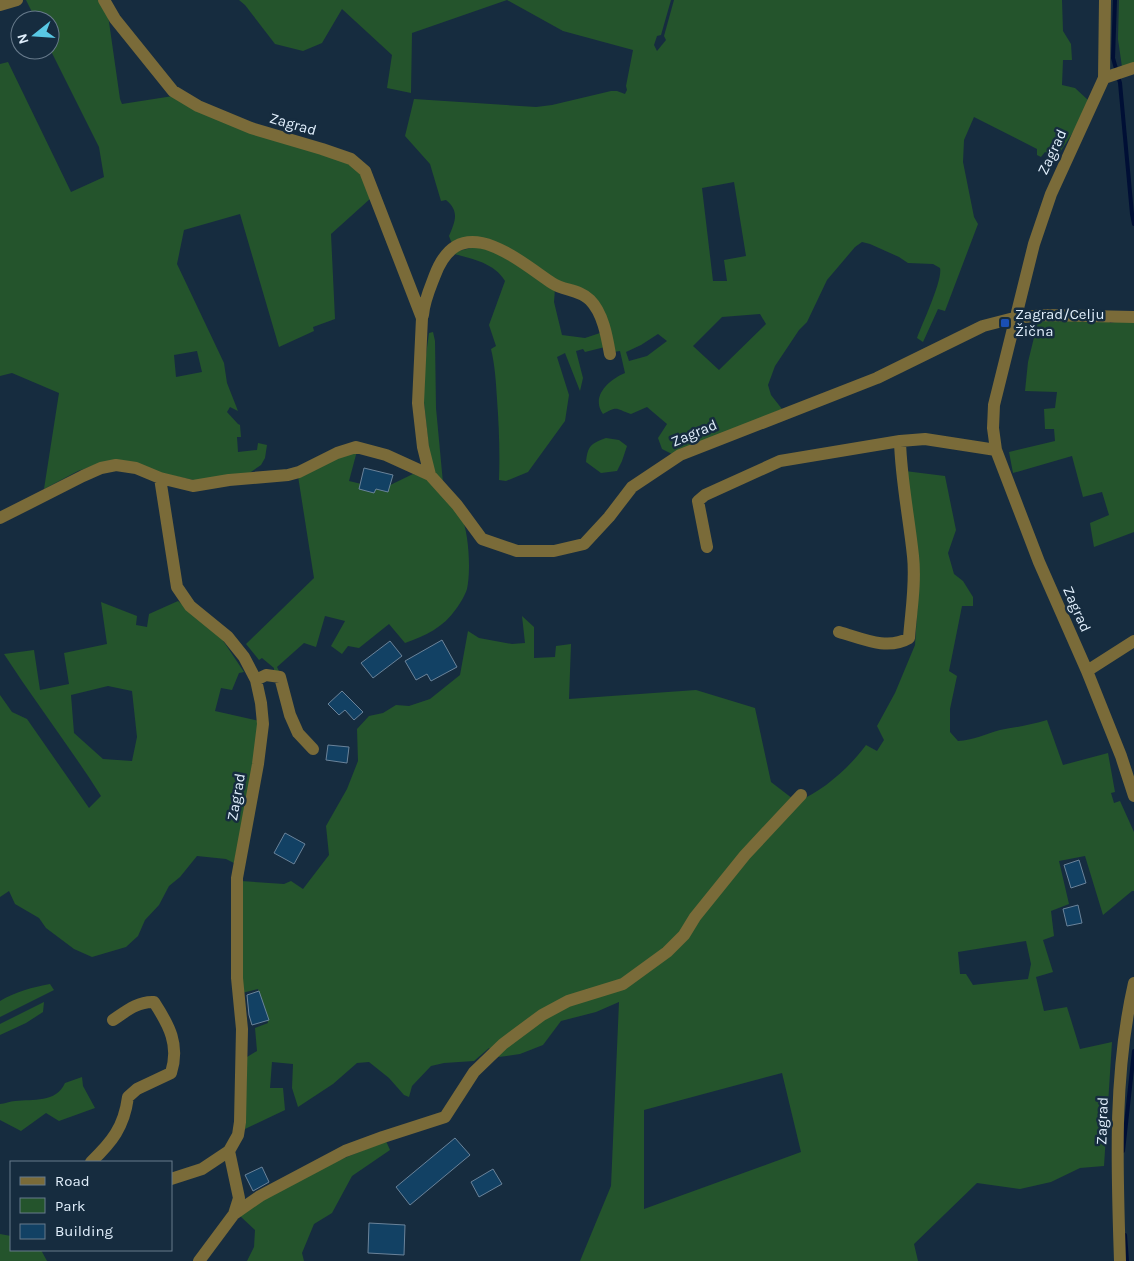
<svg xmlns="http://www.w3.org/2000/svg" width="1134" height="1261" font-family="Karla,sans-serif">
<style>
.green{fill:#24542c;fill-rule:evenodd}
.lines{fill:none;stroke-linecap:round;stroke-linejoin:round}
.stream{stroke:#000f35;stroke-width:4}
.building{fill:#124164;stroke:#6a839a}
.street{stroke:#7a6b39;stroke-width:12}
.transit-dot{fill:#1a4fb4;stroke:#162c3f;stroke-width:2}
.labels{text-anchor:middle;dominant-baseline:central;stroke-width:5;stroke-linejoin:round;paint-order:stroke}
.street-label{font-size:15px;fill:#e1effc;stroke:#162c3f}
.poi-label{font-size:15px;fill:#e1effc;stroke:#162c3f;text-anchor:start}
</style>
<rect width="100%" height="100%" fill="#162c3f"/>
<!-- green -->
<path class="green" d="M 26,0 L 100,0 L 108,15 L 120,99 L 122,104 L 173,96 L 335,156 L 360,171 L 371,198 L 331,234 L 335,319 L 313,327 L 314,331 L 279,347 L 240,214 L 184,230 L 177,264 L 224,363 L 227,383 L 238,411 L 230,407 L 227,412 L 238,424 L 240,425 L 241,437 L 237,437 L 238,452 L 257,450 L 258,443 L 267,445 L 265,458 L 261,465 L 248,474 L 204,482 L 104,462 L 78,471 L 44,489 L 59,393 L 12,373 L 0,376 L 0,64 L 8,62 L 71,192 L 104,177 L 99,147 L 50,49 L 50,20 L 36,20 ZM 197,351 L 202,372 L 176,377 L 174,355 Z
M 239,0 L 671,0 L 661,35 L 657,36 L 654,45 L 657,51 L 666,40 L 664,36 L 674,0 L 1062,0 L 1063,31 L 1071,44 L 1072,60 L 1063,60 L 1062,85 L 1075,88 L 1088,100 L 1077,126 L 1057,157 L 1045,152 L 1041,157 L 1037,155 L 1037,149 L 974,117 L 964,140 L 963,162 L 974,217 L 978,224 L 945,311 L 938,309 L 923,342 L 917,338 C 922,324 943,280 940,268 L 933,264 L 908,263 L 899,257 L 870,244 L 862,242 L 855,247 L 827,280 L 807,322 L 799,330 L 775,366 L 768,385 L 771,395 L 782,409 L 674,455 L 662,449 L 658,438 L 667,424 L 647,407 L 631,414 C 616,409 618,405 603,414 C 590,396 610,379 625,373 L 620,351 L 613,352 L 602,315 L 513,253 L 452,244 L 449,236 C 455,222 460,211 446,200 L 441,201 L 430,164 L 405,136 L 414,99 L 536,107 L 552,105 L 611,91 L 617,91 L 625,94 L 627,90 L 626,86 L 633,50 L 563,31 L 507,0 L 412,33 L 411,93 L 387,88 L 392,55 L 342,9 L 322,43 L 303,51 L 275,44 L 245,5 ZM 734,182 L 746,256 L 724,260 L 727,281 L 713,281 L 702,188 ZM 760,314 L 766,324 L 719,370 L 693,346 L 722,317 ZM 658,334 L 667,341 L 647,356 L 629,361 L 626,352 L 641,345 Z
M 1119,0 L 1134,0 L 1134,63 L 1122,67 L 1118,39 Z
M 484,245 L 555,289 L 554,302 L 562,335 L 585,338 L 600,333 L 605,347 L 585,352 L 583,349 L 576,351 L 583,378 L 580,391 L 565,353 L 557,357 L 569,395 L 565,421 L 528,472 L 506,481 L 499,480 C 500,453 499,426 497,399 C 496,382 495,366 491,349 L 496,346 L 489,325 L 505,281 C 494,262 469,258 450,253 Z
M 1040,313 L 1107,318 L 1110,323 L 1134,318 L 1134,532 L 1094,547 L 1090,523 L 1109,515 L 1102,492 L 1083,497 L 1072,456 L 1013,473 L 1009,452 L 1055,441 L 1054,429 L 1045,429 L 1044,409 L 1055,408 L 1057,392 L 1025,391 L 1028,362 Z
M 433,332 L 435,341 L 436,408 L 443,483 L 431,468 L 422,384 L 429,333 Z
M 606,438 L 619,440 L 627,446 L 622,461 L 617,471 L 601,473 L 586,462 C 588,446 590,444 606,438 Z
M 357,451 L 349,481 L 382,489 L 413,474 C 418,476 425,478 430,481 C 436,484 457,510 461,516 C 469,531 471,572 467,589 C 465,595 460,604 456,609 C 444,627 425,636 405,643 L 389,624 L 359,648 L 348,646 L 342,654 L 331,646 L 345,621 L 325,616 L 316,647 L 304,643 L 277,667 L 280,673 L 274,672 L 274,668 L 262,658 L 259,660 L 246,644 L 314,578 L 298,476 L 311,468 Z
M 905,471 L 945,476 L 956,530 L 948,553 L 954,574 L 963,581 L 973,597 L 973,606 L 962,606 L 949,671 L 957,676 L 950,709 L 950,732 L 958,741 C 973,740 986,734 1000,730 C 1016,727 1031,725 1047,720 L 1063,765 L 1108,753 L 1115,792 L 1111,793 L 1114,803 L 1120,801 L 1134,832 L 1134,891 L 1132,891 L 1103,915 L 1085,856 L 1059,861 L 1069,904 L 1051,911 L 1054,936 L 1043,940 L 1053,972 L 1036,977 L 1044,1011 L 1067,1007 L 1080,1049 L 1112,1042 L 1104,1166 L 1080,1168 L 1051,1182 L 1020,1189 L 977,1183 L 914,1244 L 918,1261 L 580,1261 L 611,1186 L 619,1002 L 596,1012 L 561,1021 L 543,1045 L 520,1054 L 499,1057 L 489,1048 L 474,1061 L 444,1063 L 431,1066 L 412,1086 L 409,1097 L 404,1095 L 389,1078 L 369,1062 L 357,1063 L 333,1084 L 298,1107 L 292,1088 L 293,1064 L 272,1062 L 270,1088 L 283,1088 L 285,1110 L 245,1129 L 247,1057 L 257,1051 L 255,1028 L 268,1023 L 258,989 L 242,993 L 241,881 L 284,884 L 291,881 L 303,889 L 329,855 L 326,826 L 347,789 L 358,761 L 357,729 L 369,716 L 383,713 L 396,705 L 409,706 L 430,699 L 460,675 L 468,631 L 479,638 L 512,644 L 525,643 L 522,616 L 534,627 L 534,658 L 555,657 L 556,646 L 571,644 L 569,699 L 696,690 L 755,708 L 771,782 L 797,802 C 824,790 848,769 866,745 L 877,751 L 884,740 L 877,726 L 895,693 L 915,645 L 918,599 ZM 1026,941 L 1031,964 L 1028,979 L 973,985 L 966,974 L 960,974 L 958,952 ZM 782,1073 L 801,1152 L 644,1209 L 644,1110 Z
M 178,601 L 220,636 L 244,672 L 239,673 L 232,690 L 221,688 L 215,711 L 259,721 L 255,761 L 234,863 L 226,859 L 197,856 L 180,877 L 169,886 L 159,905 L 145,920 L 138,936 L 126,947 L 92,957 L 74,949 L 46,928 L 39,918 L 15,904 L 9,891 L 0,897 L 0,695 L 12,712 L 27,719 L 89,808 L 101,796 C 70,747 35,702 4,654 L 34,650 L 40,690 L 69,684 L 64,653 L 107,644 L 101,602 L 137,616 L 136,625 L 147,627 L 149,614 ZM 108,686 L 132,691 L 137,737 L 132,761 L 103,759 L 74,733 L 71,695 Z
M 50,984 L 54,990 L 0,1017 L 0,1001 C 15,992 33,987 50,984 Z
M 44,1002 L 43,1012 L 26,1023 L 0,1035 L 0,1024 Z
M 82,1077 L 83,1086 L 95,1108 L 59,1121 L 46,1113 L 21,1131 L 0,1120 L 0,1104 C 5,1104 10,1101 15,1101 C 33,1099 56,1103 65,1083 Z
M 386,1141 L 390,1150 L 352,1176 L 332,1213 L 314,1224 L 302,1253 L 304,1261 L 247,1261 L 254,1247 L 255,1230 L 239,1215 L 291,1180 Z
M 0,1234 L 11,1236 L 11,1250 L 41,1250 L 47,1261 L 0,1261 Z"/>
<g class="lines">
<!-- stream -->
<path class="stream" d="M 1115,0 L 1113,58 L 1120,83 L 1132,214 L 1134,224
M 1123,1151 L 1134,1051
M 1125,1235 L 1127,1261"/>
</g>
<!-- building -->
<path class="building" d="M 364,468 L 393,475 L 388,492 L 376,489 L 374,493 L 359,489 Z
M 442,640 L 457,667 L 431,681 L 427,674 L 416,680 L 405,661 Z
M 390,641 L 402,656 L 373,678 L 361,663 Z
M 342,691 L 363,712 L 354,720 L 345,710 L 339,715 L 328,704 Z
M 328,745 L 349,747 L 347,763 L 326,760 Z
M 285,833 L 305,844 L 294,864 L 274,853 Z
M 1079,860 L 1086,883 L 1071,888 L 1064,865 Z
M 1078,905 L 1082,923 L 1067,926 L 1063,909 Z
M 259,991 L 269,1020 L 252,1025 L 249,1015 L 247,995 Z
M 455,1138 L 470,1155 L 410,1205 L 396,1187 Z
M 262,1167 L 269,1182 L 253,1191 L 245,1175 Z
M 493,1169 L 502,1184 L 479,1197 L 471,1182 Z
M 369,1223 L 405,1225 L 404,1255 L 368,1253 Z"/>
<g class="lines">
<!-- street -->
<path class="street" d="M 104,0 L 115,19 L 173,91 L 198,106 L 251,128 L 322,149 L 351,159 L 365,171 L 422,318 L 418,403 L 423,447 L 430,475
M 1105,0 L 1104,78 L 1051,194 L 1034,244 L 994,405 L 993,428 L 996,450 L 1039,562 L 1087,671 L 1121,756 L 1134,796
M 0,5 L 17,0
M 1104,78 L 1134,68
M 423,315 C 424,301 430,288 435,275 C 460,209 515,258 552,283 C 564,291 579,289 590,300 C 603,313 607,337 610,354
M 160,478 L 177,587 L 190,606 L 228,637 L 244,657 L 256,680 L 261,703 L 263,724 L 258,764 L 237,878 L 237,978 L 242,1029 L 240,1122 L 238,1135 L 229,1151 L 239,1198 L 234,1214 L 199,1261
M 0,518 L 83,476 L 101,468 L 116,465 L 136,468 L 160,478 L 193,486 L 229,480 L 288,475 L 299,472 L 337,453 L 356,447 L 386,455 L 430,475 L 457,505 L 482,539 L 517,551 L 554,551 L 584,544 L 609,517 L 632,487 L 680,455 L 877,378 L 983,326 L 1014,318 L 1045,315 L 1134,317
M 707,547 L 698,501 L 705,495 L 780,461 L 900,441 L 925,439 L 996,450
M 839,632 C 861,638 887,651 909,638 C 911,611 916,583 913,556 C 909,517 901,480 900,441
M 1087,671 L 1134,641
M 256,680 L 266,675 L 280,677 L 290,715 L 298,733 L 313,749
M 91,1162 C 112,1142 124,1127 128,1097 L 137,1089 L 171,1073 C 180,1045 169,1025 154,1002 C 138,1001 125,1012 113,1020
M 171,1179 L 202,1169 L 229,1151
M 234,1214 L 260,1196 L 345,1151 L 383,1137 L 445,1117 L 474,1072 L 503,1044 L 542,1015 L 568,1001 L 623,984 L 667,952 L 684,935 L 695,917 L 745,855 L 801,795
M 1120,1261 C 1117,1168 1113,1075 1134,983"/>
</g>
<!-- markers -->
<rect class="transit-dot" x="1000" y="318" width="10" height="10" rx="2.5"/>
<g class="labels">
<!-- street labels -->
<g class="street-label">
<text transform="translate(293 124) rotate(16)">Zagrad</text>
<text transform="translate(1052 152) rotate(-65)">Zagrad</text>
<text transform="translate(694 433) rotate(-23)">Zagrad</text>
<text transform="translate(1077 609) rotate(66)">Zagrad</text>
<text transform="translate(236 797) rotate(-80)">Zagrad</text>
<text transform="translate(1102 1121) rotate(-88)">Zagrad</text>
</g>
<!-- poi labels -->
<g class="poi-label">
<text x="1015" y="314">Zagrad/Celju<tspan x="1015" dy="17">Žična</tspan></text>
</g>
</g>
<!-- legend -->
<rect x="10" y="1161" width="162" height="90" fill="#162c3f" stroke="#677a8b"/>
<rect x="20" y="1177" width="25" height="8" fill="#7a6b39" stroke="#677a8b"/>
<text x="55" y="1186" font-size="15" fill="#e1effc">Road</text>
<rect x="20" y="1198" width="25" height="15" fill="#24542c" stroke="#677a8b"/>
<text x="55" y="1211" font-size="15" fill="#e1effc">Park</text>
<rect x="20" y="1224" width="25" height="15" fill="#124164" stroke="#677a8b"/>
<text x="55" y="1236" font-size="15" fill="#e1effc">Building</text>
<!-- north arrow -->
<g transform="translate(35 35) rotate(253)"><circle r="24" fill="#162c3f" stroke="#677a8b"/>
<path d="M0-4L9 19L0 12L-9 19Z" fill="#59c8e4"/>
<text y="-8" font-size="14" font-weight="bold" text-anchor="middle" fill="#e1effc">N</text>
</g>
</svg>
